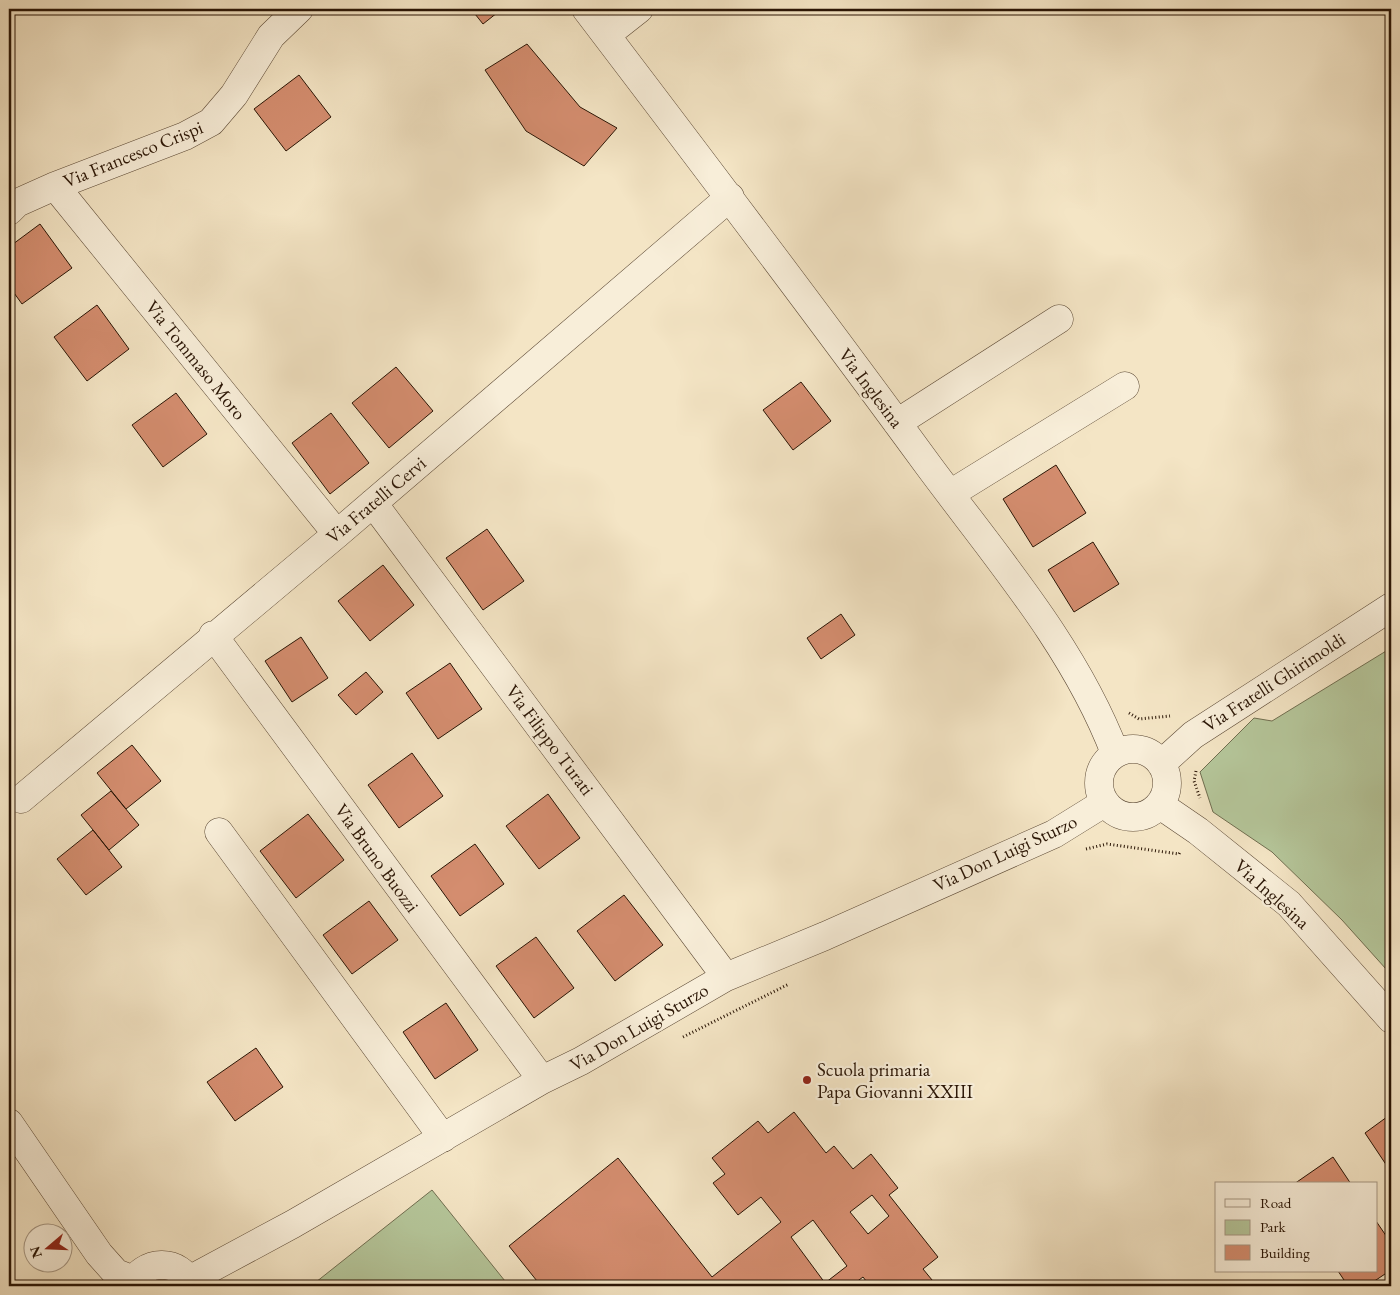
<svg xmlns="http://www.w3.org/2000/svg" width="1400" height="1295" font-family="'EB Garamond',serif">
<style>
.green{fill:#b5c69a;stroke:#706e50}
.building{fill:#d48d6f;stroke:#2a1505;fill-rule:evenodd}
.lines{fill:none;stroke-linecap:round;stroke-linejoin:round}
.street-casing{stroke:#5c4935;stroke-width:29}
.path{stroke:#2a1505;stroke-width:3;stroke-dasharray:1 2.5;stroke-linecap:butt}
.street{stroke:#f8eed9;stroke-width:28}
.poi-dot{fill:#8f2418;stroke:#f8eed9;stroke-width:2}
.labels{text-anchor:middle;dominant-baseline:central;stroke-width:4.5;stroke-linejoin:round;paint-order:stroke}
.street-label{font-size:19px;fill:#2a1505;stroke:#f8eed9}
.poi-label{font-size:19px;fill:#2a1505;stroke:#f8eed9;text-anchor:start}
</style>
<rect width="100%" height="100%" fill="#f4e5c5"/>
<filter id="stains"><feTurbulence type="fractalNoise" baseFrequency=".004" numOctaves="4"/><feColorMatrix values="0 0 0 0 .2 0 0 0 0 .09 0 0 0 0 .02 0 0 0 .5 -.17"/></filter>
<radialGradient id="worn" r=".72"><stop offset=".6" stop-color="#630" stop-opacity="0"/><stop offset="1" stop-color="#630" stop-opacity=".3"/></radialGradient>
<!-- green -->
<path class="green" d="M 1391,648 L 1391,965 L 1386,969 L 1342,920 L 1272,852 L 1213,812 L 1200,772 L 1254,718 L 1272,721 Z
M 432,1190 L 509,1286 L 311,1286 Z"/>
<!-- building -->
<path class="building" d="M 471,9 L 502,9 L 483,24 Z
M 527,44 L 580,107 L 617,128 L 584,166 L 526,131 L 485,70 Z
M 299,75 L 331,117 L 286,151 L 254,109 Z
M 40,224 L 72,268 L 22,304 L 9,286 L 9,260 L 12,258 L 9,254 L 9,247 Z
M 97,305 L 129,349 L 87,381 L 54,337 Z
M 396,367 L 433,411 L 389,448 L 352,403 Z
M 801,382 L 831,421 L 793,450 L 763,410 Z
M 176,393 L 207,434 L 163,467 L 132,425 Z
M 331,413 L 369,463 L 330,494 L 292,443 Z
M 1056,465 L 1086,513 L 1033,547 L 1003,499 Z
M 487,529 L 524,581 L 483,610 L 446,558 Z
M 1093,542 L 1119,584 L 1074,612 L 1048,570 Z
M 383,565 L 414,605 L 370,641 L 338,601 Z
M 841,614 L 855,635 L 821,659 L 807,638 Z
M 301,637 L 328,678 L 292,702 L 265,661 Z
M 450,663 L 482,709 L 438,739 L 406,693 Z
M 366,672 L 383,692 L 356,715 L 338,695 Z
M 132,745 L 161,781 L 126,809 L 97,773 Z
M 412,753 L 443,796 L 399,828 L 368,785 Z
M 111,791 L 139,825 L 109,850 L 81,815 Z
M 548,794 L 580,838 L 539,869 L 506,826 Z
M 308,814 L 344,860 L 296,898 L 260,851 Z
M 93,830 L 122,867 L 86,895 L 57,859 Z
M 475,844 L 504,884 L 460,916 L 431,876 Z
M 624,895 L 663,945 L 615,981 L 577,931 Z
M 369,901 L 398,940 L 352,974 L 323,935 Z
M 536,937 L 574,988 L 534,1018 L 496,966 Z
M 446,1003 L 478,1050 L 435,1079 L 403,1032 Z
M 256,1048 L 283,1087 L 235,1121 L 207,1082 Z
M 794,1112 L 826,1153 L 834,1146 L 853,1169 L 871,1154 L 898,1188 L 889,1195 L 938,1257 L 923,1269 L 937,1286 L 870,1286 L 863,1277 L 851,1286 L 541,1286 L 509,1246 L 618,1158 L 712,1277 L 781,1222 L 761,1197 L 738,1215 L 713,1183 L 725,1174 L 712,1158 L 758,1121 L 768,1133 ZM 872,1195 L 889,1216 L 868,1234 L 850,1212 ZM 813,1220 L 847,1266 L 825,1283 L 791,1237 Z
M 1391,1114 L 1391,1172 L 1365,1133 Z
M 1333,1157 L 1351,1184 L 1294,1184 Z
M 1376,1221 L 1391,1243 L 1391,1270 L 1367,1286 L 1348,1286 L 1338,1271 L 1376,1271 Z"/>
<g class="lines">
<!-- street casing -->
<g class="street-casing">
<path id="street" d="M 586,9 C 701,160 816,312 928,465 C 996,557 1074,646 1115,753
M 606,35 L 639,9
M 55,186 L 337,534
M 9,211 L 17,203 L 55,186 L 185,136 L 211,122 L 234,95 L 271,36 L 299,9
M 897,423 L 1059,319
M 950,494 L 1125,386
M 373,503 L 726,977
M 213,635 L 542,1080
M1099 783a34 34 0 1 1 68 0a34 34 0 1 1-68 0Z
M 1161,764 L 1193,735 L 1391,607
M 21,799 L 337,534 L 730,197
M 1160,805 L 1198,831 L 1289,904 L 1391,1019
M 219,832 L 443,1138
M 9,1123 L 99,1254 L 116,1273 L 134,1280
M 189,1280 L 293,1224 L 542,1080 L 581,1061 L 726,977 L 825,936 L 1054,834 L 1104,803
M 131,1286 C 142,1259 181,1257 191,1286"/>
</g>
<!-- path -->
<path class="path" d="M 1129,713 L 1139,719 L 1170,716
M 1196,771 L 1194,781 L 1200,798
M 1086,849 L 1107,844 L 1179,854 L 1180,852
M 683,1037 L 789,984"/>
<!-- street -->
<use href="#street" class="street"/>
</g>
<!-- markers -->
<circle class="poi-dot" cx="807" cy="1080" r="5"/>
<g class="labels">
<!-- street labels -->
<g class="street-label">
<text transform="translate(133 154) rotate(-22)">Via Francesco Crispi</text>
<text transform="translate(196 360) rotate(51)">Via Tommaso Moro</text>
<text transform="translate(871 388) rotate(53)">Via Inglesina</text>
<text transform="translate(376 500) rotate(-40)">Via Fratelli Cervi</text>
<text transform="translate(1274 682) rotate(-33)">Via Fratelli Ghirimoldi</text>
<text transform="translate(550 740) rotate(53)">Via Filippo Turati</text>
<text transform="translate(1005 853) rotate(-25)">Via Don Luigi Sturzo</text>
<text transform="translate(377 858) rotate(54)">Via Bruno Buozzi</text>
<text transform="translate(1272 894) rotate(42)">Via Inglesina</text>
<text transform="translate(639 1027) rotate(-30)">Via Don Luigi Sturzo</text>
</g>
<!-- poi labels -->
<g class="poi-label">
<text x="817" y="1069">Scuola primaria<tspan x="817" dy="22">Papa Giovanni XXIII</tspan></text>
</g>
</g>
<!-- margin -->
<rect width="1400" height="1295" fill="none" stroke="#f4e5c5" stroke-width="30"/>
<rect x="10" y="10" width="1380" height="1275" fill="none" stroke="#2a1505" stroke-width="2.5"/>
<rect x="15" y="15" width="1370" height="1265" fill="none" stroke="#2a1505"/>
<!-- legend -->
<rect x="1215" y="1182" width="162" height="90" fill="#f8eed9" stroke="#a69784"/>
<rect x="1225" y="1199" width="25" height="8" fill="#f8eed9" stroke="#a69784"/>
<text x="1260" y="1208" font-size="15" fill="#2a1505">Road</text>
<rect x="1225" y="1220" width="25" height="15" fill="#b5c69a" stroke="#a69784"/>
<text x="1260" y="1232" font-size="15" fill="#2a1505">Park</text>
<rect x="1225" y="1245" width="25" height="15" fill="#d48d6f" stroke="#a69784"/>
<text x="1260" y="1258" font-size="15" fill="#2a1505">Building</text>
<!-- north arrow -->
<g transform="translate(48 1248) rotate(251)"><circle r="24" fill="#f8eed9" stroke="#a69784"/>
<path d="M0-4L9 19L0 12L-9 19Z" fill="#8f2418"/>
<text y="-8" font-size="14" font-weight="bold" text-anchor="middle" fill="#2a1505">N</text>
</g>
<rect width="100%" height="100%" filter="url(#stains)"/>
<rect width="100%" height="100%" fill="url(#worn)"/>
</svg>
